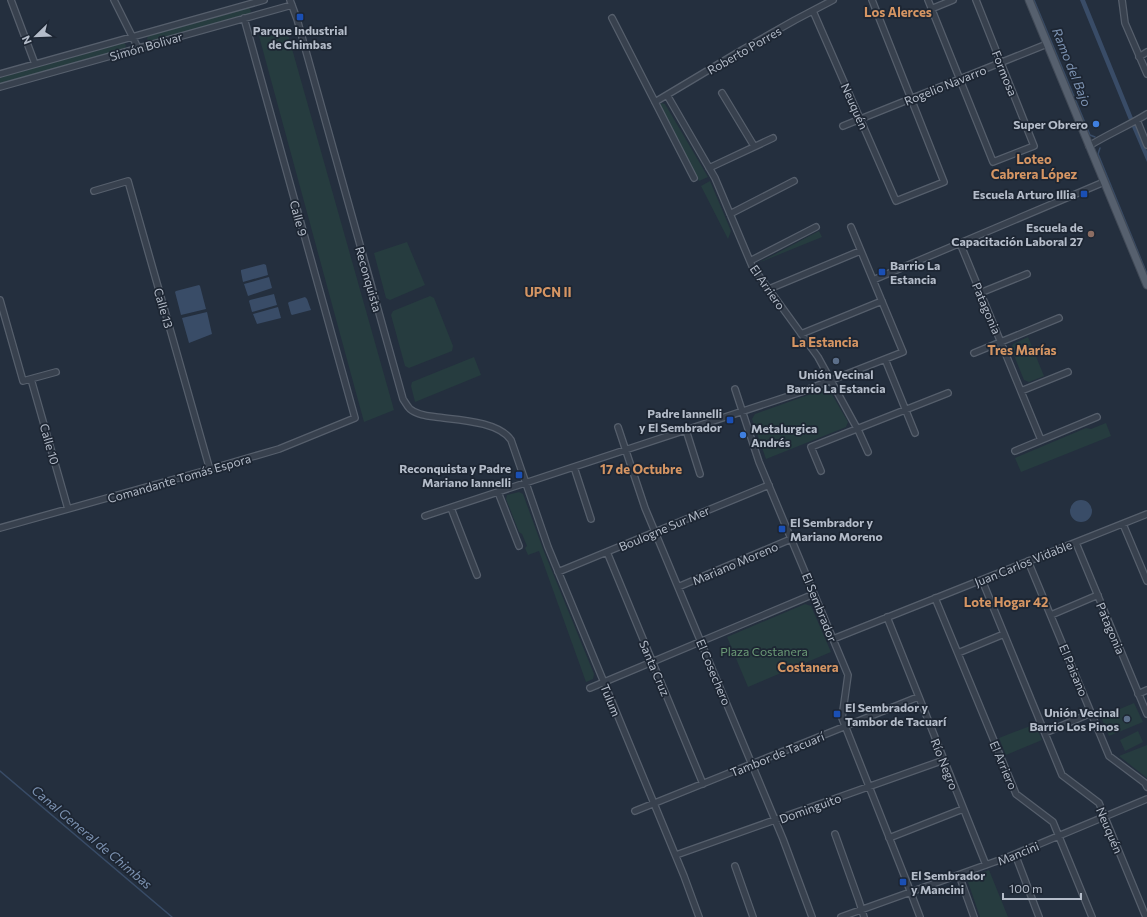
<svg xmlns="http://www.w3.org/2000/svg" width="1147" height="917" font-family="Commissioner,sans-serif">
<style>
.green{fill:#263c3f}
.water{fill:#394c67}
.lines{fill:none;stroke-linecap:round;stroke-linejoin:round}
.stream{stroke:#394c67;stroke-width:1.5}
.minor-casing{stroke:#565f6c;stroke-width:8}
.major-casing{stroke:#414a57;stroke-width:9}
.minor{stroke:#38414e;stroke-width:5.5}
.major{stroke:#56606e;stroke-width:7}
.transit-dot{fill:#1a4fb4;stroke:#1d2633;stroke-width:1.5}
.shop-dot{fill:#3f7fe0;stroke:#1d2633;stroke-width:1.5}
.education-dot{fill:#8d6e63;stroke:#1d2633;stroke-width:1.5}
.service-dot{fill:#5c6f8a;stroke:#1d2633;stroke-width:1.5}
.labels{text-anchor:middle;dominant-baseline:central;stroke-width:3.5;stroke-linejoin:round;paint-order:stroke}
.poi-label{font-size:12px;font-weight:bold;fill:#b4bcc9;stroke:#1d2633;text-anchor:end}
.street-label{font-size:12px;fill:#b4bcc9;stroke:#1d2633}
.park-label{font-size:12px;fill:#6b9a76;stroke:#1d2633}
.neighbourhood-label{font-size:13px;font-weight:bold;fill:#d59563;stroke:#1d2633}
.water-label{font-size:13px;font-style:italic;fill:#7c92b1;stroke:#1d2633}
</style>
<rect width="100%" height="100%" fill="#242f3e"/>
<!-- green -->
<path class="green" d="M 248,7 L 251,10 L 250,14 L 150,42 L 147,39 L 148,35 Z
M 285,28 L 287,31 L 394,410 L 364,422 L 259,36 Z
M 123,42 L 126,45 L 125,49 L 0,84 L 0,76 Z
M 661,103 L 665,104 L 708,177 L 699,181 L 661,107 Z
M 710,181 L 731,231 L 728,239 L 701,186 Z
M 819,231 L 822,237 L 758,263 L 760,262 Z
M 407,242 L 425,285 L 390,300 L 386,298 L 374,253 Z
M 430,296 L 434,298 L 453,346 L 452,351 L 409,368 L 405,366 L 391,315 L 393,311 Z
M 1028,337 L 1044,376 L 1029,382 L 1024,380 L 1011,348 L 1013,344 Z
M 474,357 L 481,375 L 415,402 L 411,386 L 412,382 Z
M 825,389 L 830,391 L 848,422 L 846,427 L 766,459 L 752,419 L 755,414 Z
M 1106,423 L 1111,436 L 1021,472 L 1015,458 L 1086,428 L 1091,429 Z
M 519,492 L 523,494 L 543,549 L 594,674 L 593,679 L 586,682 L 539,551 L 528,555 L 525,548 L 527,546 L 522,534 L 519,532 L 506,499 L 507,495 Z
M 805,604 L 811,606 L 831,652 L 748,687 L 727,637 Z
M 1134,703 L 1143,722 L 1109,736 L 1101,717 Z
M 1035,724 L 1042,740 L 1006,755 L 999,738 Z
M 1138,731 L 1143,742 L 1125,751 L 1120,740 Z
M 1147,745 L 1147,778 L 1119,756 Z
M 989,870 L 1008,917 L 980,917 L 968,882 L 970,877 Z"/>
<!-- water -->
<path class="water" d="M 1080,0 L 1085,0 L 1133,118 L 1129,120 Z
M 1136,124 L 1147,151 L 1147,162 L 1132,127 Z
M 264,264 L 266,265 L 268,275 L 243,282 L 241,272 L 241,270 Z
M 269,277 L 272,288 L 248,296 L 244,284 Z
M 199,285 L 200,286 L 206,309 L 181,315 L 175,292 L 176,291 Z
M 274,294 L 277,305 L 252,312 L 249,301 L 250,300 Z
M 305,297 L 307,299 L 311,310 L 292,315 L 291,314 L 288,303 L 289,302 Z
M 278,307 L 281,318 L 257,324 L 253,314 Z
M 207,312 L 212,334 L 189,343 L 182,318 Z
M1070 511a11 11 0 1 1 22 0a11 11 0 1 1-22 0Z"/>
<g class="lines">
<!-- stream -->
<path class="stream" d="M 1034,0 L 1090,135 L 1095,137
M 1100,148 L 1098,154 L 1147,274
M 0,771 L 172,917"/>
<!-- minor casing -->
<g class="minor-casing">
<path id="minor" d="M 11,0 L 35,64
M 114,0 L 138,48
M 290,0 L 297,19 L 403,399 C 405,402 407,406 410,409 C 417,415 428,416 436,417 C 457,420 498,421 511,440 L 548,547 L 684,876 L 699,917
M 928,0 L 993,162 L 1034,146 L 976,0
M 1122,0 L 1125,23 L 1147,74
M 931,9 L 953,0
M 813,11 L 896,201 L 944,182 L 872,0
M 612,18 L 694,178
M 1139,57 L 1147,52
M 0,74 L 264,0
M 0,87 L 292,5
M 722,93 L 754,146
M 667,95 L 715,178 L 752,266 L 818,357 L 859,432 L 868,452
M 655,102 L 742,50 L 795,20 L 833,0
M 1137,120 L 1147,145
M 843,126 L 1047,44
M 1089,146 C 1108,134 1128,126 1147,114
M 709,168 L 773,138
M 94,191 L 128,181 L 210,470
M 730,214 L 794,181
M 960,243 L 1041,440
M 750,261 L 816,227
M 873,280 L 1104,182
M 769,289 L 860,251
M 980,293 L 1027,274
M 0,300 L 23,381 L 56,372
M 801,334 L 882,301
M 974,353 L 1059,318
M 885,359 L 915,433
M 31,379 L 68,509
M 735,389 L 759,462 L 848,675 L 842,718 L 906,880 L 920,917
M 1021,391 L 1068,372
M 618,427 L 645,508 L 783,839 L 812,917
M 686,430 L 700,474
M 1015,451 L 1097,417
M 574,467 L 591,519
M 821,471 L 811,447 L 948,393
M 498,492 L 519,546
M 451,508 L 477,575
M 425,516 L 801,392 L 903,352 L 851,227
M 1123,524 L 1147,581
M 0,528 L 200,472 L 279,449 L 355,418 L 244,18
M 1076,543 L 1147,714
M 607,552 L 703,784
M 1028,561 L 1109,756 L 1145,783 L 1147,787
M 558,572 L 769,485
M 982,580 L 1062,775 L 1099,803 L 1146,917
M 678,587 L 791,539
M 935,598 L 1016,794 L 1053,822 L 1092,917
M 1051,615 L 1098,595
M 887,617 L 986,865
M 833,639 L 1147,514
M 958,653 L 1004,634
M 590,688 L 814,594
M 1138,694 L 1147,690
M 1045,733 L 1091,713
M 635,811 L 918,697
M 835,834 L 859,901 L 864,917
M 889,838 L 963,809
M 1015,854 L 1039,917
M 676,855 L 944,760
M 735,866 L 753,917
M 959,875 L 974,917
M 841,917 L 1008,857 L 1147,799"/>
</g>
<!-- major casing -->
<g class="major-casing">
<path id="major" d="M 1029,0 L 1147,285"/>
</g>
<!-- minor -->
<use href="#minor" class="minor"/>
<!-- major -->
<use href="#major" class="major"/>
</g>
<!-- markers -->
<g class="transit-dot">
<rect x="296" y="13" width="8" height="8" rx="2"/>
<rect x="1080" y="190" width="8" height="8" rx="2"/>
<rect x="878" y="268" width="8" height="8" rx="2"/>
<rect x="726" y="416" width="8" height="8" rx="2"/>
<rect x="515" y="471" width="8" height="8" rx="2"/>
<rect x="778" y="525" width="8" height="8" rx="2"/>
<rect x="833" y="710" width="8" height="8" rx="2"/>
<rect x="899" y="878" width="8" height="8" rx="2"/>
</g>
<g class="shop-dot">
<circle cx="1096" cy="124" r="4"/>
<circle cx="743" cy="435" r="4"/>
</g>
<circle class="education-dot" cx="1091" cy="234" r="4"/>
<g class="service-dot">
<circle cx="836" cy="361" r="4"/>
<circle cx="1127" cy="719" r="4"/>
</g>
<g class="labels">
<!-- poi labels -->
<g class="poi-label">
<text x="300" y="30" text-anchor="middle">Parque Industrial<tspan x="300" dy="14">de Chimbas</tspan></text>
<text x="1088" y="124">Super Obrero</text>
<text x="1076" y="194">Escuela Arturo Illia</text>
<text x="1083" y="227">Escuela de<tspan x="1083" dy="14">Capacitación Laboral 27</tspan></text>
<text x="890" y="265" text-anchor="start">Barrio La<tspan x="890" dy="14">Estancia</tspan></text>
<text x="836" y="374" text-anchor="middle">Unión Vecinal<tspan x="836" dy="14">Barrio La Estancia</tspan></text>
<text x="722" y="413">Padre Iannelli<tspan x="722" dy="14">y El Sembrador</tspan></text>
<text x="751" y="428" text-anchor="start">Metalurgica<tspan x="751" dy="14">Andrés</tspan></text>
<text x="511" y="468">Reconquista y Padre<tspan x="511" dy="14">Mariano Iannelli</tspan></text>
<text x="790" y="522" text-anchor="start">El Sembrador y<tspan x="790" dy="14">Mariano Moreno</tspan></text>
<text x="845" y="707" text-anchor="start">El Sembrador y<tspan x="845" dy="14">Tambor de Tacuarí</tspan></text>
<text x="1119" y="712">Unión Vecinal<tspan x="1119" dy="14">Barrio Los Pinos</tspan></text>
<text x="911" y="875" text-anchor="start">El Sembrador<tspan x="911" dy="14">y Mancini</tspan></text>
</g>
<!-- street labels -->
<g class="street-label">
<text transform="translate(146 46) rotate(-16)">Simón Bolivar</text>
<text transform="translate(744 50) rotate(-30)">Roberto Porres</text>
<text transform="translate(1005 73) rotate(68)">Formosa</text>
<text transform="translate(945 85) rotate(-22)">Rogelio Navarro</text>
<text transform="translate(855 106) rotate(66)">Neuquén</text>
<text transform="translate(299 218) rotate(75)">Calle 9</text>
<text transform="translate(369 279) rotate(74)">Reconquista</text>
<text transform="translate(768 287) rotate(55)">El Arriero</text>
<text transform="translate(164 308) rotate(74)">Calle 13</text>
<text transform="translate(987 308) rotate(67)">Patagonia</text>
<text transform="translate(50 444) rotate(74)">Calle 10</text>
<text transform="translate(179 478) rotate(-16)">Comandante Tomás Espora</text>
<text transform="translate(664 528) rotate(-23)">Boulogne Sur Mer</text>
<text transform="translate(735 563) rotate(-23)">Mariano Moreno</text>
<text transform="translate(1023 563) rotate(-22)">Juan Carlos Vidable</text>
<text transform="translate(820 607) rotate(68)">El Sembrador</text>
<text transform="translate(1111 628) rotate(67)">Patagonia</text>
<text transform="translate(655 668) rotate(67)">Santa Cruz</text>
<text transform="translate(1074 670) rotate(67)">El Paisano</text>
<text transform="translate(714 672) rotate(67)">El Cosechero</text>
<text transform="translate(611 700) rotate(68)">Tulum</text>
<text transform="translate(777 754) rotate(-22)">Tambor de Tacuarí</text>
<text transform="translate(945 764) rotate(68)">Río Negro</text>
<text transform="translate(1004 765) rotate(67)">El Arriero</text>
<text transform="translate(810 808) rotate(-20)">Dominguito</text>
<text transform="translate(1110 830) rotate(67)">Neuquén</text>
<text transform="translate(1018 853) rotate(-22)">Mancini</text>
</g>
<!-- park labels -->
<g class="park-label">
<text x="764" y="651">Plaza Costanera</text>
</g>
<!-- neighbourhood labels -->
<g class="neighbourhood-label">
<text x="898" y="12">Los Alerces</text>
<text x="1034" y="159">Loteo<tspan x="1034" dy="15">Cabrera López</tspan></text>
<text x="548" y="292">UPCN II</text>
<text x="825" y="342">La Estancia</text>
<text x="1022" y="350">Tres Marías</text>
<text x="641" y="469">17 de Octubre</text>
<text x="1006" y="602">Lote Hogar 42</text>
<text x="808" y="667">Costanera</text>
</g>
<!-- water labels -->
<g class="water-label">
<text transform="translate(1072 67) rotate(68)">Ramo del Bajo</text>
<text transform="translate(92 837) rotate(40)">Canal General de Chimbas</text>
</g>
</g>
<!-- north arrow -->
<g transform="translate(36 36) rotate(247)" stroke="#1d2633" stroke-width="3" paint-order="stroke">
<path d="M0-3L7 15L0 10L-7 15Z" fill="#b4bcc9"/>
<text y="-6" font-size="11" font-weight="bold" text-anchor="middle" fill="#b4bcc9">N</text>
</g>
<!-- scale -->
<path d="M1003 893v6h78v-6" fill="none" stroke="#b4bcc9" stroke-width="2"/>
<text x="1009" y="893" font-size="12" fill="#b4bcc9" stroke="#1d2633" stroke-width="3" paint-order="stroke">100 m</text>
</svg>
